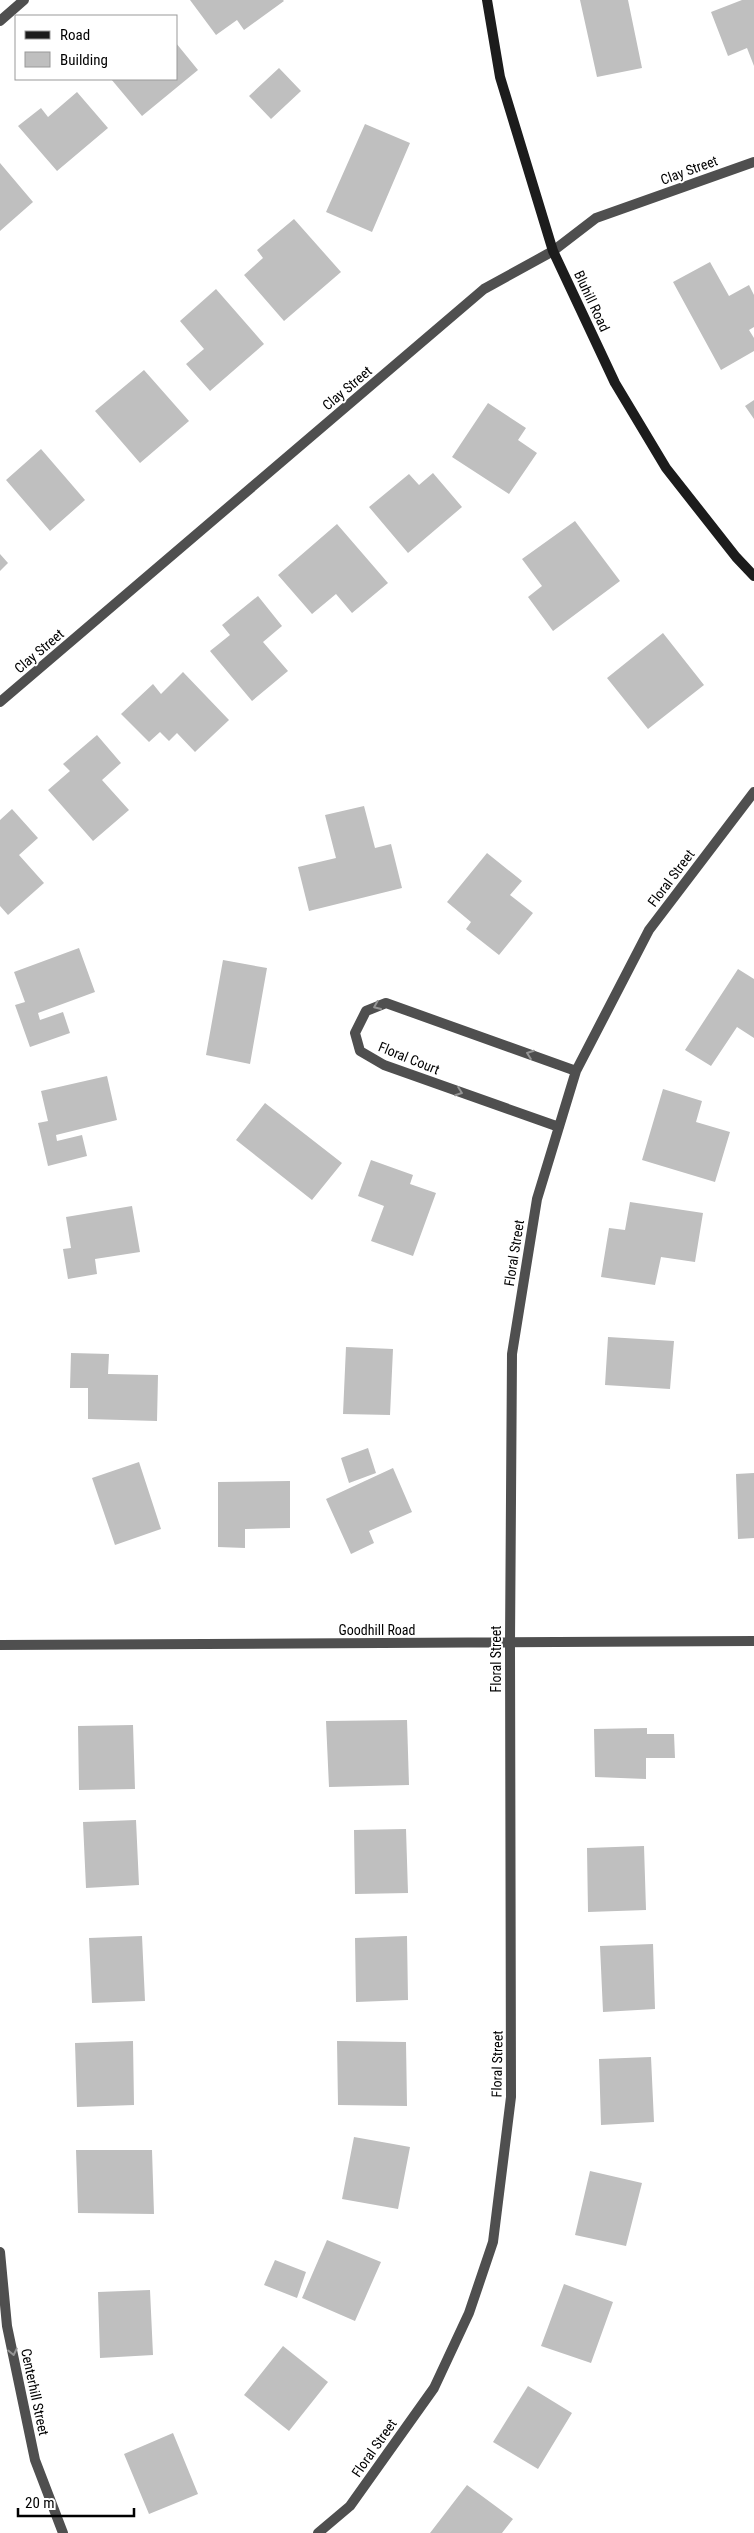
<svg xmlns="http://www.w3.org/2000/svg" width="754" height="2533" font-family="'Roboto Condensed',sans-serif">
<style>
.building{fill:#bfbfbf}
.lines{fill:none;stroke-linecap:round;stroke-linejoin:round}
.street{stroke:#4f4f4f;stroke-width:10}
.secondary{stroke:#1c1c1c;stroke-width:10}
.oneway{stroke:#959595}
.labels{text-anchor:middle;dominant-baseline:central;stroke-width:4;stroke-linejoin:round;paint-order:stroke}
.street-label{font-size:14px;fill:#000;stroke:#fff}
</style>
<rect width="100%" height="100%" fill="#fff"/>
<!-- building -->
<path class="building" d="M 190,0 L 283,0 L 284,1 L 244,30 L 237,20 L 216,35 Z
M 580,0 L 628,0 L 642,68 L 597,77 Z
M 742,0 L 754,0 L 754,66 L 747,48 L 728,56 L 711,12 Z
M 176,43 L 198,70 L 142,116 L 111,79 L 176,79 Z
M 279,68 L 301,91 L 271,119 L 249,96 Z
M 77,92 L 108,128 L 57,171 L 18,126 L 41,108 L 48,117 Z
M 365,124 L 410,143 L 372,232 L 326,212 Z
M 0,163 L 33,202 L 0,231 Z
M 294,219 L 341,272 L 284,321 L 244,275 L 263,258 L 257,250 Z
M 710,262 L 729,296 L 749,285 L 754,295 L 754,327 L 749,330 L 754,338 L 754,351 L 721,370 L 673,282 Z
M 216,289 L 264,344 L 210,391 L 186,364 L 204,349 L 180,321 Z
M 144,370 L 189,421 L 140,463 L 95,411 Z
M 754,400 L 754,419 L 745,406 Z
M 488,403 L 526,428 L 518,440 L 537,453 L 509,494 L 452,457 Z
M 41,449 L 85,500 L 50,531 L 6,480 Z
M 433,473 L 462,507 L 408,553 L 369,507 L 409,474 L 419,485 Z
M 575,521 L 620,581 L 553,631 L 528,597 L 542,586 L 522,559 Z
M 337,524 L 388,583 L 352,613 L 336,594 L 312,614 L 278,575 Z
M 0,554 L 8,563 L 0,571 Z
M 258,596 L 282,626 L 263,642 L 288,671 L 252,701 L 210,651 L 230,635 L 222,625 Z
M 663,633 L 704,685 L 648,729 L 607,678 Z
M 183,672 L 229,720 L 195,752 L 177,733 L 169,741 L 160,732 L 149,742 L 121,714 L 153,684 L 161,694 Z
M 97,735 L 121,763 L 102,780 L 129,810 L 93,841 L 48,790 L 70,771 L 63,764 Z
M 364,806 L 375,848 L 391,844 L 402,888 L 309,911 L 298,867 L 336,858 L 325,815 Z
M 12,809 L 38,838 L 19,855 L 44,883 L 8,915 L 0,906 L 0,820 Z
M 487,853 L 522,881 L 510,895 L 533,913 L 499,955 L 466,929 L 471,922 L 447,902 Z
M 79,948 L 95,992 L 38,1013 L 40,1020 L 63,1012 L 70,1033 L 30,1047 L 15,1005 L 25,1002 L 14,972 Z
M 223,960 L 267,968 L 250,1064 L 206,1055 Z
M 738,969 L 754,979 L 754,1038 L 737,1027 L 711,1066 L 685,1050 Z
M 107,1076 L 117,1120 L 56,1135 L 57,1141 L 82,1135 L 87,1156 L 48,1166 L 38,1123 L 48,1121 L 41,1091 Z
M 663,1089 L 702,1101 L 696,1122 L 730,1132 L 715,1182 L 642,1160 Z
M 265,1103 L 342,1163 L 312,1200 L 236,1140 Z
M 371,1160 L 413,1175 L 410,1184 L 436,1193 L 413,1256 L 371,1241 L 384,1206 L 358,1196 Z
M 630,1202 L 703,1213 L 695,1262 L 661,1257 L 655,1285 L 601,1277 L 609,1228 L 625,1230 Z
M 132,1206 L 140,1252 L 95,1259 L 97,1274 L 68,1279 L 63,1249 L 71,1248 L 66,1217 Z
M 608,1337 L 674,1341 L 670,1389 L 605,1385 Z
M 346,1347 L 393,1349 L 390,1415 L 343,1414 Z
M 71,1353 L 109,1354 L 108,1374 L 158,1375 L 157,1421 L 88,1419 L 88,1388 L 70,1388 Z
M 368,1448 L 376,1473 L 349,1483 L 341,1458 Z
M 139,1462 L 161,1529 L 115,1545 L 92,1478 Z
M 393,1468 L 412,1512 L 369,1531 L 374,1543 L 351,1554 L 326,1499 Z
M 754,1473 L 754,1538 L 738,1539 L 736,1474 Z
M 290,1481 L 290,1528 L 245,1529 L 245,1548 L 218,1547 L 218,1482 Z
M 407,1720 L 409,1785 L 329,1787 L 326,1721 Z
M 133,1725 L 135,1789 L 79,1790 L 78,1726 Z
M 647,1728 L 647,1734 L 674,1734 L 675,1758 L 646,1758 L 646,1779 L 595,1777 L 594,1729 Z
M 136,1820 L 139,1885 L 86,1888 L 83,1822 Z
M 406,1829 L 408,1893 L 355,1894 L 354,1830 Z
M 644,1846 L 646,1910 L 588,1912 L 587,1848 Z
M 142,1936 L 145,2001 L 92,2003 L 89,1938 Z
M 407,1936 L 408,2000 L 356,2002 L 355,1938 Z
M 653,1944 L 655,2009 L 603,2012 L 600,1946 Z
M 133,2041 L 134,2105 L 77,2107 L 75,2043 Z
M 337,2041 L 406,2042 L 407,2106 L 338,2105 Z
M 651,2057 L 654,2122 L 601,2125 L 599,2059 Z
M 354,2137 L 410,2147 L 398,2209 L 342,2199 Z
M 76,2150 L 152,2150 L 154,2214 L 78,2213 Z
M 590,2171 L 642,2183 L 626,2246 L 575,2235 Z
M 327,2240 L 381,2262 L 355,2321 L 302,2298 Z
M 275,2260 L 306,2272 L 297,2298 L 264,2285 Z
M 564,2284 L 613,2302 L 591,2363 L 541,2346 Z
M 150,2290 L 153,2355 L 100,2358 L 98,2292 Z
M 283,2346 L 328,2382 L 289,2431 L 244,2395 Z
M 528,2386 L 572,2413 L 538,2469 L 493,2442 Z
M 173,2433 L 198,2494 L 149,2514 L 124,2454 Z
M 467,2485 L 513,2519 L 502,2533 L 430,2533 Z"/>
<g class="lines">
<!-- street -->
<path class="street" d="M 0,21 L 24,0
M 0,702 L 484,289 L 553,251 L 596,218 L 754,162
M 559,1127 L 384,1065 L 360,1051 L 355,1033 L 366,1011 L 386,1003 L 576,1071
M 0,1645 L 754,1641
M 0,2252 L 7,2326 L 35,2460 L 63,2533
M 318,2533 L 350,2506 L 434,2388 L 469,2313 L 493,2242 L 511,2097 L 510,1643 L 512,1354 L 537,1199 L 576,1071 L 649,930 L 754,792"/>
<!-- secondary -->
<path class="secondary" d="M 487,0 L 500,77 L 553,251 L 615,383 L 666,468 L 736,557 L 754,576"/>
</g>
<!-- one-way arrows -->
<defs><path id="oneway-chevron" d="M-2-3.5L2.5 0L-2 3.5" fill="none" stroke-width="1.6" stroke-linecap="round" stroke-linejoin="round" transform="scale(1.25)"/></defs>
<g class="oneway">
<use href="#oneway-chevron" transform="translate(377 1006) rotate(157)"/>
<use href="#oneway-chevron" transform="translate(530 1054) rotate(-160)"/>
<use href="#oneway-chevron" transform="translate(459 1092) rotate(20)"/>
<use href="#oneway-chevron" transform="translate(13 2352) rotate(78)"/>
</g>
<g class="labels">
<!-- street labels -->
<g class="street-label">
<text transform="translate(689 170) rotate(-20)">Clay Street</text>
<text transform="translate(592 301) rotate(65)">Bluhill Road</text>
<text transform="translate(347 388) rotate(-40)">Clay Street</text>
<text transform="translate(39 651) rotate(-40)">Clay Street</text>
<text transform="translate(671 878) rotate(-53)">Floral Street</text>
<text transform="translate(409 1058) rotate(22)">Floral Court</text>
<text transform="translate(514 1253) rotate(-81)">Floral Street</text>
<text x="377" y="1630">Goodhill Road</text>
<text transform="translate(496 1659) rotate(-90)">Floral Street</text>
<text transform="translate(497 2064) rotate(-89)">Floral Street</text>
<text transform="translate(35 2392) rotate(78)">Centerhill Street</text>
<text transform="translate(374 2448) rotate(-55)">Floral Street</text>
</g>
</g>
<!-- legend -->
<rect x="15" y="15" width="162" height="65" fill="#ffffff" stroke="#999999"/>
<rect x="25" y="31" width="25" height="8" fill="#1c1c1c" stroke="#999999"/>
<text x="60" y="40" font-size="15" fill="#000000">Road</text>
<rect x="25" y="52" width="25" height="15" fill="#bfbfbf" stroke="#999999"/>
<text x="60" y="65" font-size="15" fill="#000000">Building</text>
<!-- scale -->
<path d="M18 2508v8h116v-8" fill="none" stroke="#000000" stroke-width="2.5"/>
<text x="25" y="2508" font-size="15" fill="#000000" stroke="#ffffff" stroke-width="4" paint-order="stroke">20 m</text>
</svg>
